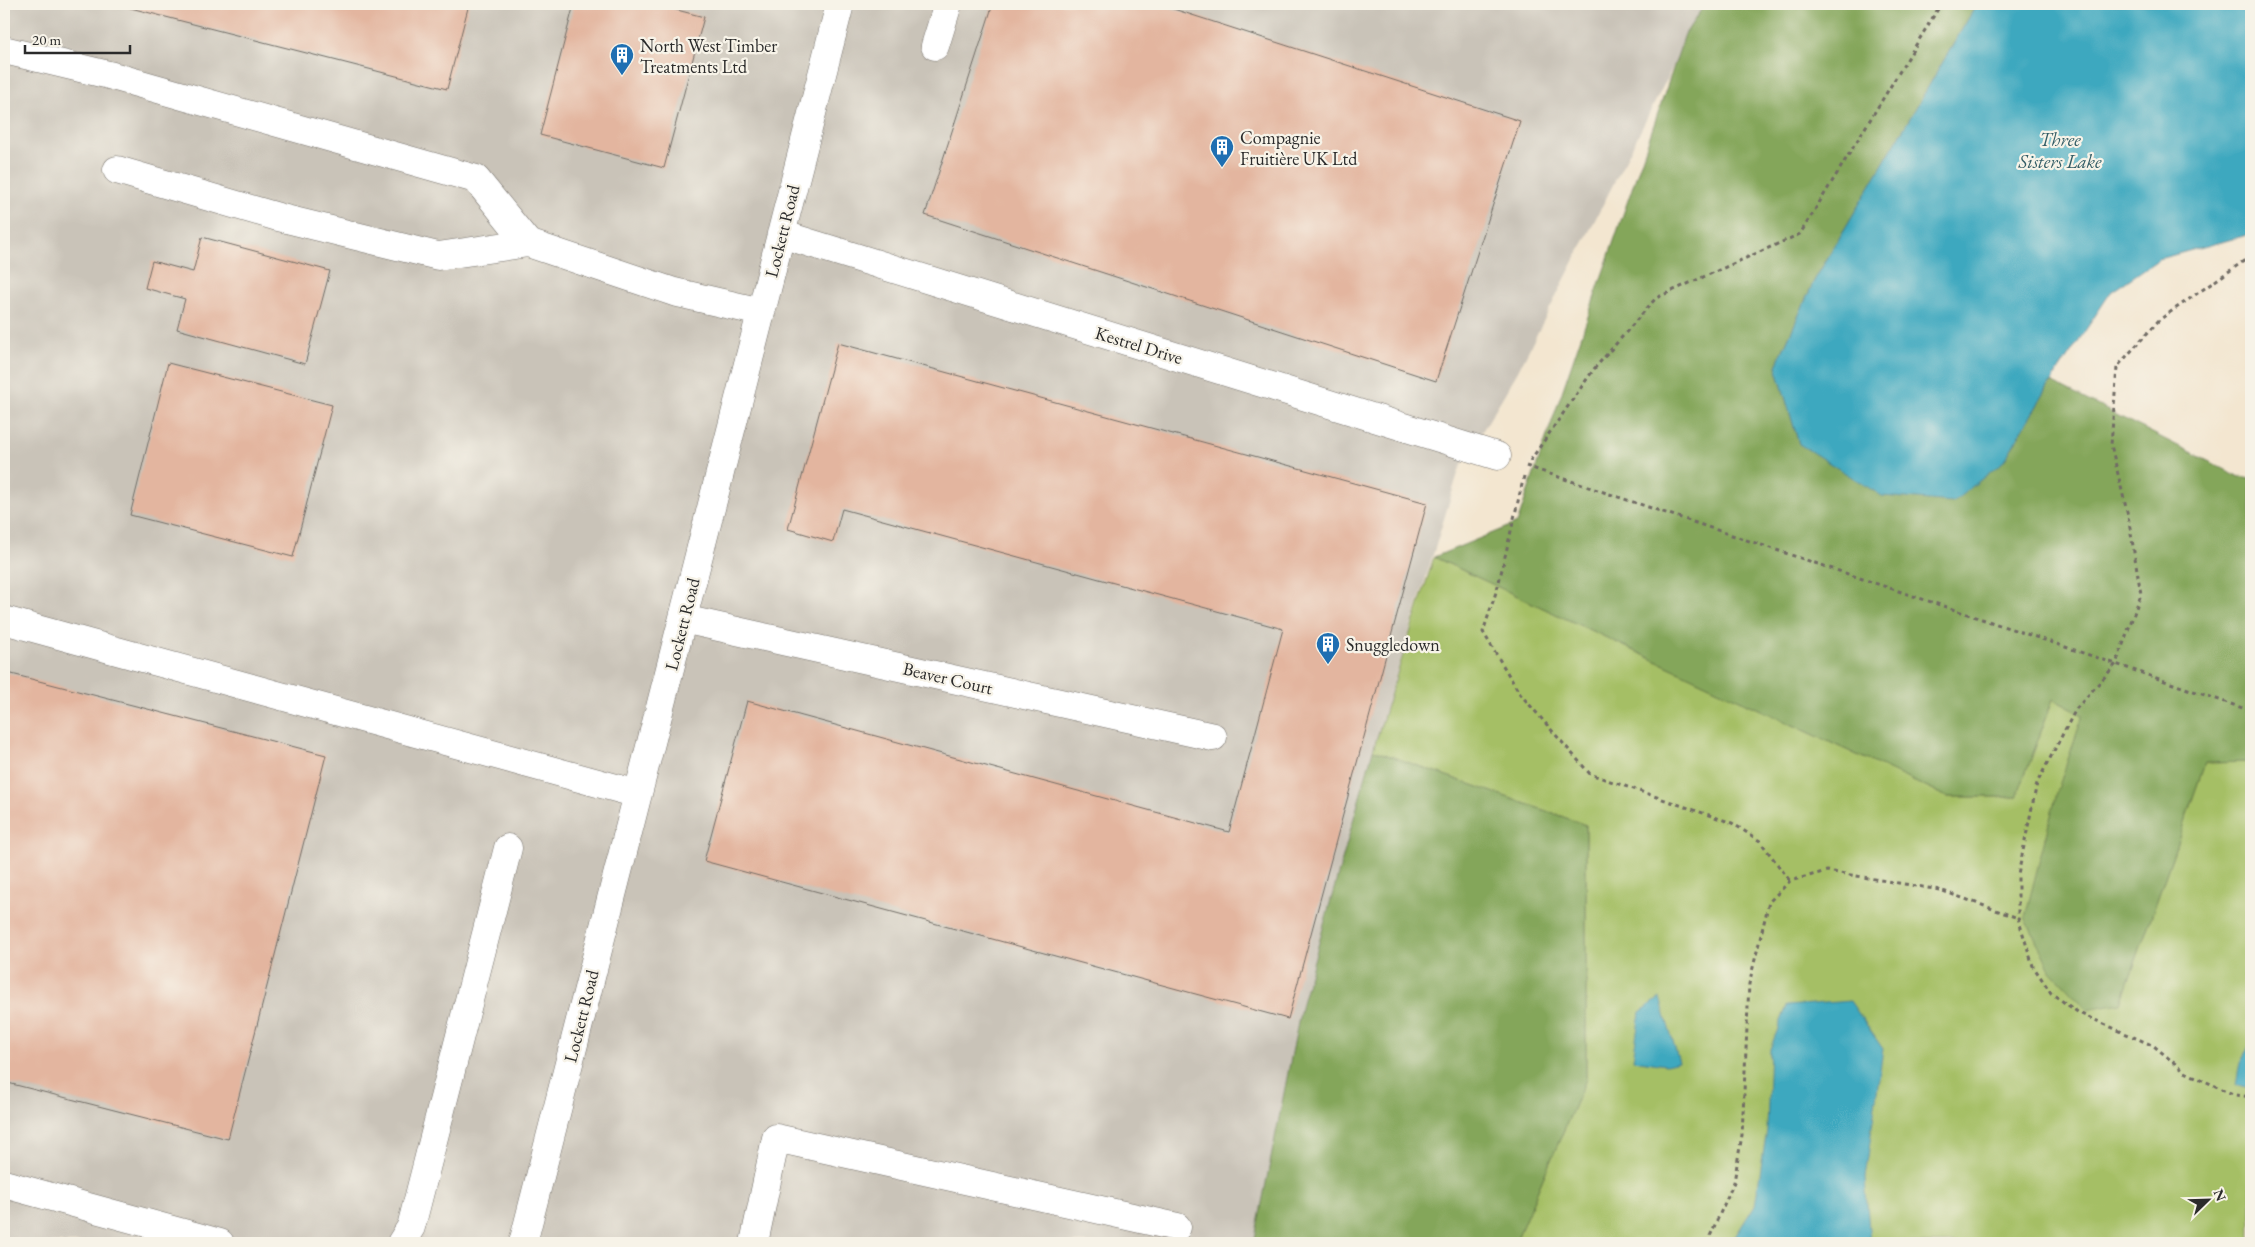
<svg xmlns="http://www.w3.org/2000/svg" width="2255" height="1247" font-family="'EB Garamond',serif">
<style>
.industrial{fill:#c9c3b8}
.green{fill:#a5bf65;stroke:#687548}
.forest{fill:#84a65a;stroke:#586842}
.water{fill:#3ea8bf;stroke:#346a75}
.building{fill:#e3b59f}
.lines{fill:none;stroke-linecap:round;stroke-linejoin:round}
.minor-casing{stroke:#716c65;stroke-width:29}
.path{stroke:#716c65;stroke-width:3;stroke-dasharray:4 4;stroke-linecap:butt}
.minor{stroke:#fff;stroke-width:28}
.labels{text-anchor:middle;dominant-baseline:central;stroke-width:4.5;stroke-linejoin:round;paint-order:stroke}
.poi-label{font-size:18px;fill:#2b2b2b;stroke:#f7f3e8;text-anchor:start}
.street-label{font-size:18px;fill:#2b2b2b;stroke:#f7f3e8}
.water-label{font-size:19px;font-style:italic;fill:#335d66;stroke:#f7f3e8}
</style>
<rect width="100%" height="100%" fill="#f7f3e8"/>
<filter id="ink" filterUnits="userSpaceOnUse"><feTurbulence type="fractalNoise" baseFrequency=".02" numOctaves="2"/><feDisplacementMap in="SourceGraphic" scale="10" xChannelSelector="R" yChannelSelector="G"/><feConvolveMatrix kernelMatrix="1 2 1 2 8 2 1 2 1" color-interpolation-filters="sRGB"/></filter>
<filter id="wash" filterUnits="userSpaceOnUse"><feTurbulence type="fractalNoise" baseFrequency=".0096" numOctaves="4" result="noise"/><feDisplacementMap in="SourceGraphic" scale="20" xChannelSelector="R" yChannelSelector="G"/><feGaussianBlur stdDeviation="1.12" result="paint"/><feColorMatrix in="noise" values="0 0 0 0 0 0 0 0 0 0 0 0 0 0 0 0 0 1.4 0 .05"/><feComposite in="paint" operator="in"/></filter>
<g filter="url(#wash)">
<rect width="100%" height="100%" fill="#f3e6d0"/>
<!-- industrial -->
<path class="industrial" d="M 4,4 L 1705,4 L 1517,373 L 1459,470 L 1373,750 L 1259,1243 L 4,1243 Z"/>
<!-- green -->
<path class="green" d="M 1434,557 L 1947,797 L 2017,797 L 2053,699 L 2083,715 L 2121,1003 L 2205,763 L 2251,762 L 2251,1243 L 1515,1243 L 1586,1079 L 1586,825 L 1373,750 Z"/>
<!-- forest -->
<path class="forest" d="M 1705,4 L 1977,4 L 1814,281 L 1776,366 L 1799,444 L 2004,461 L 2051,382 L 2240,477 L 2251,479 L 2251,762 L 2205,763 L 2121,1003 L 2087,1009 L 2051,971 L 2025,917 L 2057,792 L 2083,715 L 2053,699 L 2017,797 L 1947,797 L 1434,557 L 1517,523 L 1685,34 Z
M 1373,750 L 1586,825 L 1586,1079 L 1515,1243 L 1254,1243 L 1302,1003 Z"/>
<!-- water -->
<path class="water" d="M 1977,4 L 2251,4 L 2251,234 L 2159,259 L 2111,292 L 2051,382 L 2004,461 L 1953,502 L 1882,496 L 1799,444 L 1776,366 L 1814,281 Z
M 1660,998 L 1679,1062 L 1666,1065 L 1633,1060 L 1640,1012 Z
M 1850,1001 L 1883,1049 L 1865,1178 L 1870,1243 L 1731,1243 L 1755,1205 L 1767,1130 L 1770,1049 L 1787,1006 Z
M 2251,1044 L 2251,1088 L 2236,1085 L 2240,1063 Z"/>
<g id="blocks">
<!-- building -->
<path class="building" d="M 115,4 L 469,4 L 447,89 Z
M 574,4 L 654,4 L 704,17 L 664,168 L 540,135 Z
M 993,4 L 1158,4 L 1520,121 L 1436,381 L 925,215 Z
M 202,237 L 330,271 L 305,364 L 177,329 L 185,299 L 145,288 L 152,261 L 193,272 Z
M 838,343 L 1427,503 L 1288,1019 L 704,861 L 747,701 L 1229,832 L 1283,629 L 842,509 L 833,542 L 788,529 Z
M 168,363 L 332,405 L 293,557 L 130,515 Z
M 4,672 L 326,755 L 228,1139 L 4,1082 Z"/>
</g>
</g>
<g filter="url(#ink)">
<use href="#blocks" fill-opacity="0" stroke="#716c65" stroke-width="1"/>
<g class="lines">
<!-- minor casing -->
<g class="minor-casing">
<path id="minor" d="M 935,46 L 948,4
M 4,50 L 109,75 L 476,179 L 528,243
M 117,170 L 278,217 L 438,256 L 528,243 L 674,292 L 761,312
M 781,234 L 1497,456
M 683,619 L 1213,737
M 4,620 L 638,794
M 4,1184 L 220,1243
M 401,1243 L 411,1227 L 508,848
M 523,1243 L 840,4
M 754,1243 L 776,1138 L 1177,1227"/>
</g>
<!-- path -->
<path class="path" d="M 2251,256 L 2159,320 L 2117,367 L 2111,445 L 2128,516 L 2141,594 L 2116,664 L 2076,709 L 2037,783 L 2018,875 L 2018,918 L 2033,966 L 2051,993 L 2079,1013 L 2154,1046 L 2185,1072 L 2235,1095 L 2251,1097
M 1530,461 L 1594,369 L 1656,298 L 1800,234 L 1941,4
M 1526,466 L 2116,664 L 2251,711
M 1524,476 L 1498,586 L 1483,632 L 1520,694 L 1590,774 L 1732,823 L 1760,841 L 1790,881
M 1707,1243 L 1734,1182 L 1742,1135 L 1749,984 L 1769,902 L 1790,881 L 1827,871 L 1940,890 L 2018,918"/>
<!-- minor -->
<use href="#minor" class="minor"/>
</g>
</g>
<!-- icons -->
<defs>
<g id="building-pin" transform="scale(1.25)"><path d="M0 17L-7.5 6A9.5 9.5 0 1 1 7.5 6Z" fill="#1f6fb2" stroke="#f7f3e8"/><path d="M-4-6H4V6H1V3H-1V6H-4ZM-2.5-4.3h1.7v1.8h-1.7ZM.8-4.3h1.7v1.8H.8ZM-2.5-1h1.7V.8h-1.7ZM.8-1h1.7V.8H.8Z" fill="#fff"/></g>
</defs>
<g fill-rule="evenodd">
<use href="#building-pin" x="622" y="55"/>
<use href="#building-pin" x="1222" y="147"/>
<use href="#building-pin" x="1328" y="644"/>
</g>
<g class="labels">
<!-- poi labels -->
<g class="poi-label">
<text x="640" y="45">North West Timber<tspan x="640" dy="21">Treatments Ltd</tspan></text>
<text x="1240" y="137">Compagnie<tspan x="1240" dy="21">Fruitière UK Ltd</tspan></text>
<text x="1346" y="644">Snuggledown</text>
</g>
<!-- street labels -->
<g class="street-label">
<text transform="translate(782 231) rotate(-76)">Lockett Road</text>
<text transform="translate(1139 345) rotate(17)">Kestrel Drive</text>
<text transform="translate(682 624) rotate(-76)">Lockett Road</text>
<text transform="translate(948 678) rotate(13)">Beaver Court</text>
<text transform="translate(581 1016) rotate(-76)">Lockett Road</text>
</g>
<!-- water labels -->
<g class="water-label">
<text x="2060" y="139">Three<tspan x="2060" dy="22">Sisters Lake</tspan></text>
</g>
</g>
<!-- margin -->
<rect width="2255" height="1247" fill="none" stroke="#f7f3e8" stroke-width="20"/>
<!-- north arrow -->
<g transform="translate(2208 1200) rotate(67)" stroke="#f7f3e8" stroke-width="4" paint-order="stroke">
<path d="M0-4L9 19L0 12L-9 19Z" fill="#2b2b2b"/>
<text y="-8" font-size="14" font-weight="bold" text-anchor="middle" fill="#2b2b2b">N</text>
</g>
<!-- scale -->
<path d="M25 45v8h105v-8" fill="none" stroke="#2b2b2b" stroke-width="2.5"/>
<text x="32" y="45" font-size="15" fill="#2b2b2b" stroke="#f7f3e8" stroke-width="4" paint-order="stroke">20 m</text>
</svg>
